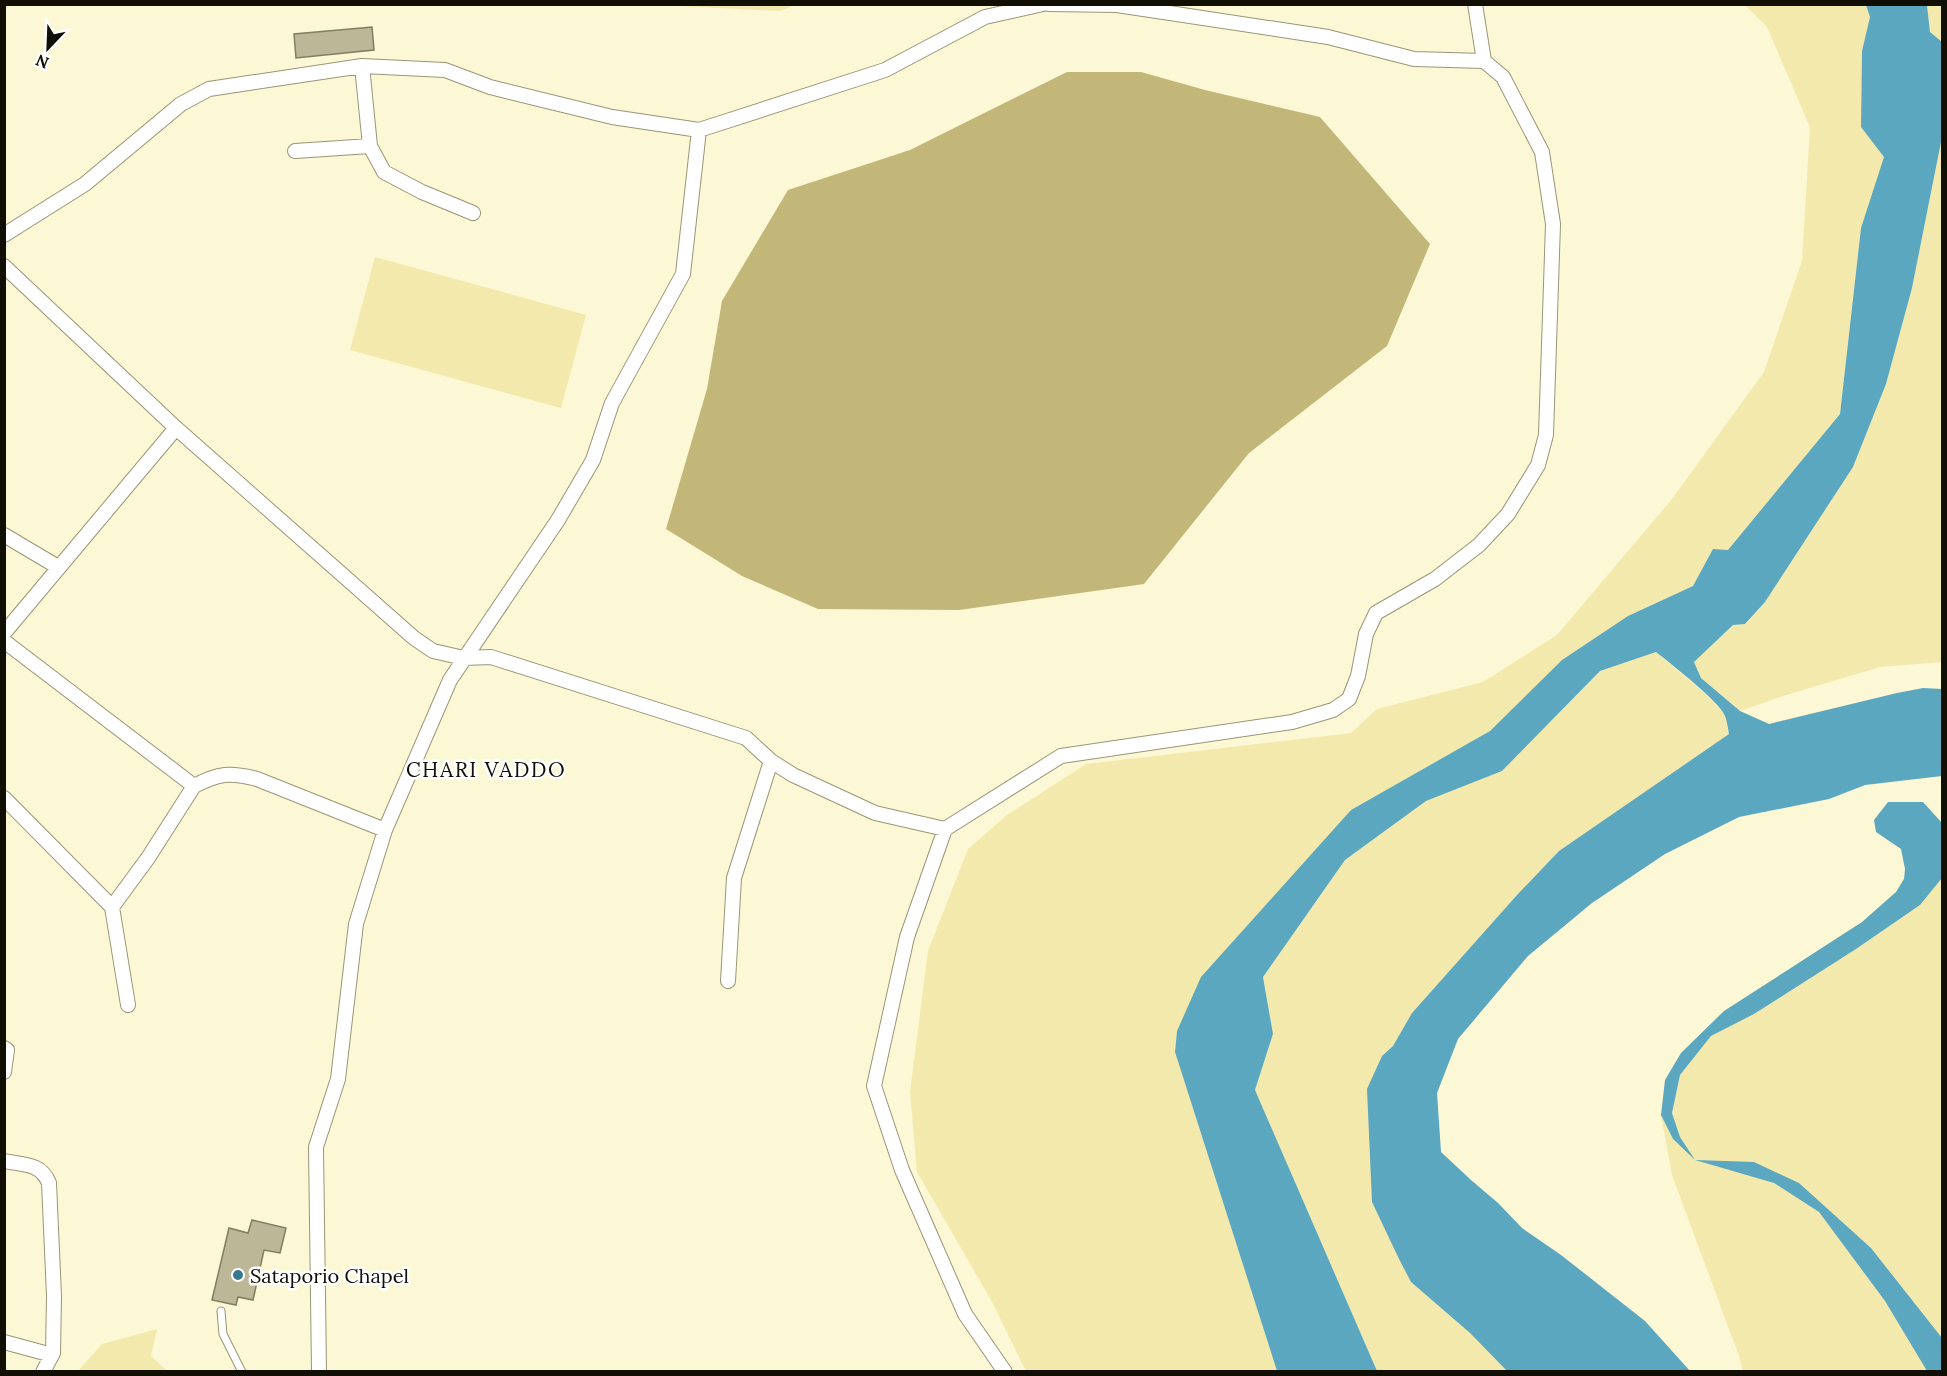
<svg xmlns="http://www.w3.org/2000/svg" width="1947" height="1376" font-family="Lora,serif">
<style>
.green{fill:#f3e9ad}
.forest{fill:#c2b778}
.water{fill:#5aa7bf}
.building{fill:#bcb797;stroke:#827d5e;stroke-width:1.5}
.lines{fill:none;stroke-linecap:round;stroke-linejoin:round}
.lane-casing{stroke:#9a9576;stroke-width:9}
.street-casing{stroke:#9a9576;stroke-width:16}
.lane{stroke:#fff;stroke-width:7}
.street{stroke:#fff;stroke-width:14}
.poi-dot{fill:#39798d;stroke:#fff;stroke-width:2}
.labels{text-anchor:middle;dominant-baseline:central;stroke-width:5;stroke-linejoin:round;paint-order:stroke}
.poi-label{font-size:20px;fill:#110f04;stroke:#fff;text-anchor:start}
.neighbourhood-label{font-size:21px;letter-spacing:1.5px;fill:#110f04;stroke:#fff}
</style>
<rect width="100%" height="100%" fill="#fcf7d5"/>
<!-- green -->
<path class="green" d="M 658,5 L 795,5 L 780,11 Z
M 1745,5 L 1866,5 L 1870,17 L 1862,51 L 1861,127 L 1885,157 L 1861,228 L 1840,414 L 1728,550 L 1713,549 L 1693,586 L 1628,616 L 1562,660 L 1490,731 L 1351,810 L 1177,1031 L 1175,1052 L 1277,1371 L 1026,1371 L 991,1300 L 917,1172 L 910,1092 L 928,951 L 968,849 L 1007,815 L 1086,764 L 1351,733 L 1377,709 L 1483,682 L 1557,635 L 1672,499 L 1764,372 L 1802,261 L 1810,127 L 1767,27 Z
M 1927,5 L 1942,5 L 1942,42 L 1930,32 Z
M 1942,137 L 1942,662 L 1880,667 L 1783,696 L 1740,711 L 1701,678 L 1694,662 L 1733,625 L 1746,624 L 1765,602 L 1853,467 L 1886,384 L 1912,288 Z
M 375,257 L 586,315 L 561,408 L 350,350 Z
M 1656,652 L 1703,692 L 1722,711 L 1725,715 L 1729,734 L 1560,851 L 1517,895 L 1412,1013 L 1393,1046 L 1382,1056 L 1372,1202 L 1411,1282 L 1470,1333 L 1507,1371 L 1377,1371 L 1255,1090 L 1273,1034 L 1263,977 L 1345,860 L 1426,801 L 1502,771 L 1600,671 Z
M 1942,878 L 1942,1338 L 1871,1248 L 1799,1183 L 1697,1160 L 1774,1183 L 1819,1212 L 1885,1301 L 1927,1371 L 1743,1371 L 1739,1356 L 1672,1175 L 1661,1115 L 1673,1139 L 1692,1157 L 1680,1137 L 1672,1113 L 1680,1075 L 1711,1036 L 1754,1014 L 1856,949 L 1920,905 Z
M 157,1329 L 151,1356 L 167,1371 L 78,1371 L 102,1344 Z"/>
<!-- forest -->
<path class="forest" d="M 1067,72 L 1141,72 L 1205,90 L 1320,117 L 1430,244 L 1387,346 L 1249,453 L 1144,584 L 959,610 L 818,609 L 742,576 L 666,529 L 707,389 L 722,301 L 788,190 L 910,150 Z"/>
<!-- water -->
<path class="water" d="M 1866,5 L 1927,5 L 1930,32 L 1942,42 L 1942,137 L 1912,288 L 1886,384 L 1853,467 L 1765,602 L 1745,624 L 1733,625 L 1694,662 L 1701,678 L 1740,711 L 1769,724 L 1897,693 L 1923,688 L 1942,689 L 1942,776 L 1865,785 L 1829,799 L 1739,817 L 1665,854 L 1592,903 L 1528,956 L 1458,1039 L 1437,1093 L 1441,1152 L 1471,1180 L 1498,1203 L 1522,1228 L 1561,1255 L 1645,1321 L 1690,1371 L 1507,1371 L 1470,1333 L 1411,1282 L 1399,1259 L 1372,1202 L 1367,1089 L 1382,1056 L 1393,1046 L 1412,1013 L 1517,895 L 1559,851 L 1729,734 C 1728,729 1727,721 1725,716 C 1720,702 1670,663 1656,652 L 1600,671 L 1502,771 L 1426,801 L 1345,860 L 1263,977 L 1273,1034 L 1255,1090 L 1377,1371 L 1277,1371 L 1175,1052 L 1177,1031 L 1201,977 L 1351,810 L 1490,731 L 1562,660 L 1628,616 L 1693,586 L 1713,549 L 1728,550 L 1840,414 L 1861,228 L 1884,157 L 1861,127 L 1862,51 L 1870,17 Z
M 1888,802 L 1923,802 L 1942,823 L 1942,878 L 1920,905 L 1856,949 L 1754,1014 L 1711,1036 L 1680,1075 L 1672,1113 L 1680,1137 L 1695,1160 L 1754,1162 L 1799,1183 L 1871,1248 L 1942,1338 L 1942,1371 L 1927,1371 L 1885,1301 L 1819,1212 L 1774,1183 L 1695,1160 L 1673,1139 L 1661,1115 L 1665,1080 L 1681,1053 L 1724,1011 L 1862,922 L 1896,892 L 1904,879 L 1905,869 L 1901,849 L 1876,832 L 1874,820 Z"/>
<!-- building -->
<path class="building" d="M 372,27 L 374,50 L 296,58 L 294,34 Z
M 252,1220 L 286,1228 L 280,1253 L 264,1250 L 253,1300 L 238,1297 L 236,1305 L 212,1300 L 229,1228 L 248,1233 Z"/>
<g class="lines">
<!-- lane casing -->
<g class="lane-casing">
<path id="lane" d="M 221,1311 L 223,1334 L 242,1372"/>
</g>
<!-- street casing -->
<g class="street-casing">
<path id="street" d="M 1049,4 L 1117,5 L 1328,37 L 1414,59 L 1484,61
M 362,66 L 370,146 L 384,172 L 422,192 L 473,213
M 295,151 L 370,146
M 4,235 L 85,184 L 181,104 L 209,89 L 362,66 L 445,70 L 490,87 L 612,117 L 699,130 L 885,70 L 985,17 L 1043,4
M 4,266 L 176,428 L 414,638 L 433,651 L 464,658 L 491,657 L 746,738 L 771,761 L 793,775 L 875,813 L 945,829
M 4,535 L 58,567
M 4,633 L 176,428
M 4,641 L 194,786 L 148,858 L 112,907
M 194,786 C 219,773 230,772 257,779 L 385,830
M 4,798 L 112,907 L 128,1005
M 728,981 L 734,878 L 771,761
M 4,1048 L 7,1050 L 4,1072
M 4,1161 C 24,1165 41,1163 49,1183 L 54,1296 L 53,1353 L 43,1372
M 4,1342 L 52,1355
M 319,1372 L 316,1147 L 338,1079 L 356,924 L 385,830 L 450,680 L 558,520 L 593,460 L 612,403 L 683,274 L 699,130
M 1005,1372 L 965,1314 L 902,1170 L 874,1086 L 907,937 L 945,829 L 1061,756 L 1292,722 L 1333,710 L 1349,699 L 1358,676 L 1366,634 L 1376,613 L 1435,579 L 1479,545 L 1508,514 L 1538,465 L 1546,435 L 1553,224 L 1542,152 L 1503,77 L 1484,61 L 1475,4"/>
</g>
<!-- lane -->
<use href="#lane" class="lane"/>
<!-- street -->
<use href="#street" class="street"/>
</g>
<!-- markers -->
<circle class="poi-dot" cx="238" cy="1275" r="6"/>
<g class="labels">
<!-- poi labels -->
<g class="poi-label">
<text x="250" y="1275">Sataporio Chapel</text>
</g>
<!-- neighbourhood labels -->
<g class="neighbourhood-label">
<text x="486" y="769">CHARI VADDO</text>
</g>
</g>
<!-- border -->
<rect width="1947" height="1376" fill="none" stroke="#110f04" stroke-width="12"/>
<!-- north arrow -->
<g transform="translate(48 48) rotate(203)" stroke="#ffffff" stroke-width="4.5" paint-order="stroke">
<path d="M0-4.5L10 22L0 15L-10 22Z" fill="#110f04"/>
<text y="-9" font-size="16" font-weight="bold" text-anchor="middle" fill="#110f04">N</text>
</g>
</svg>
